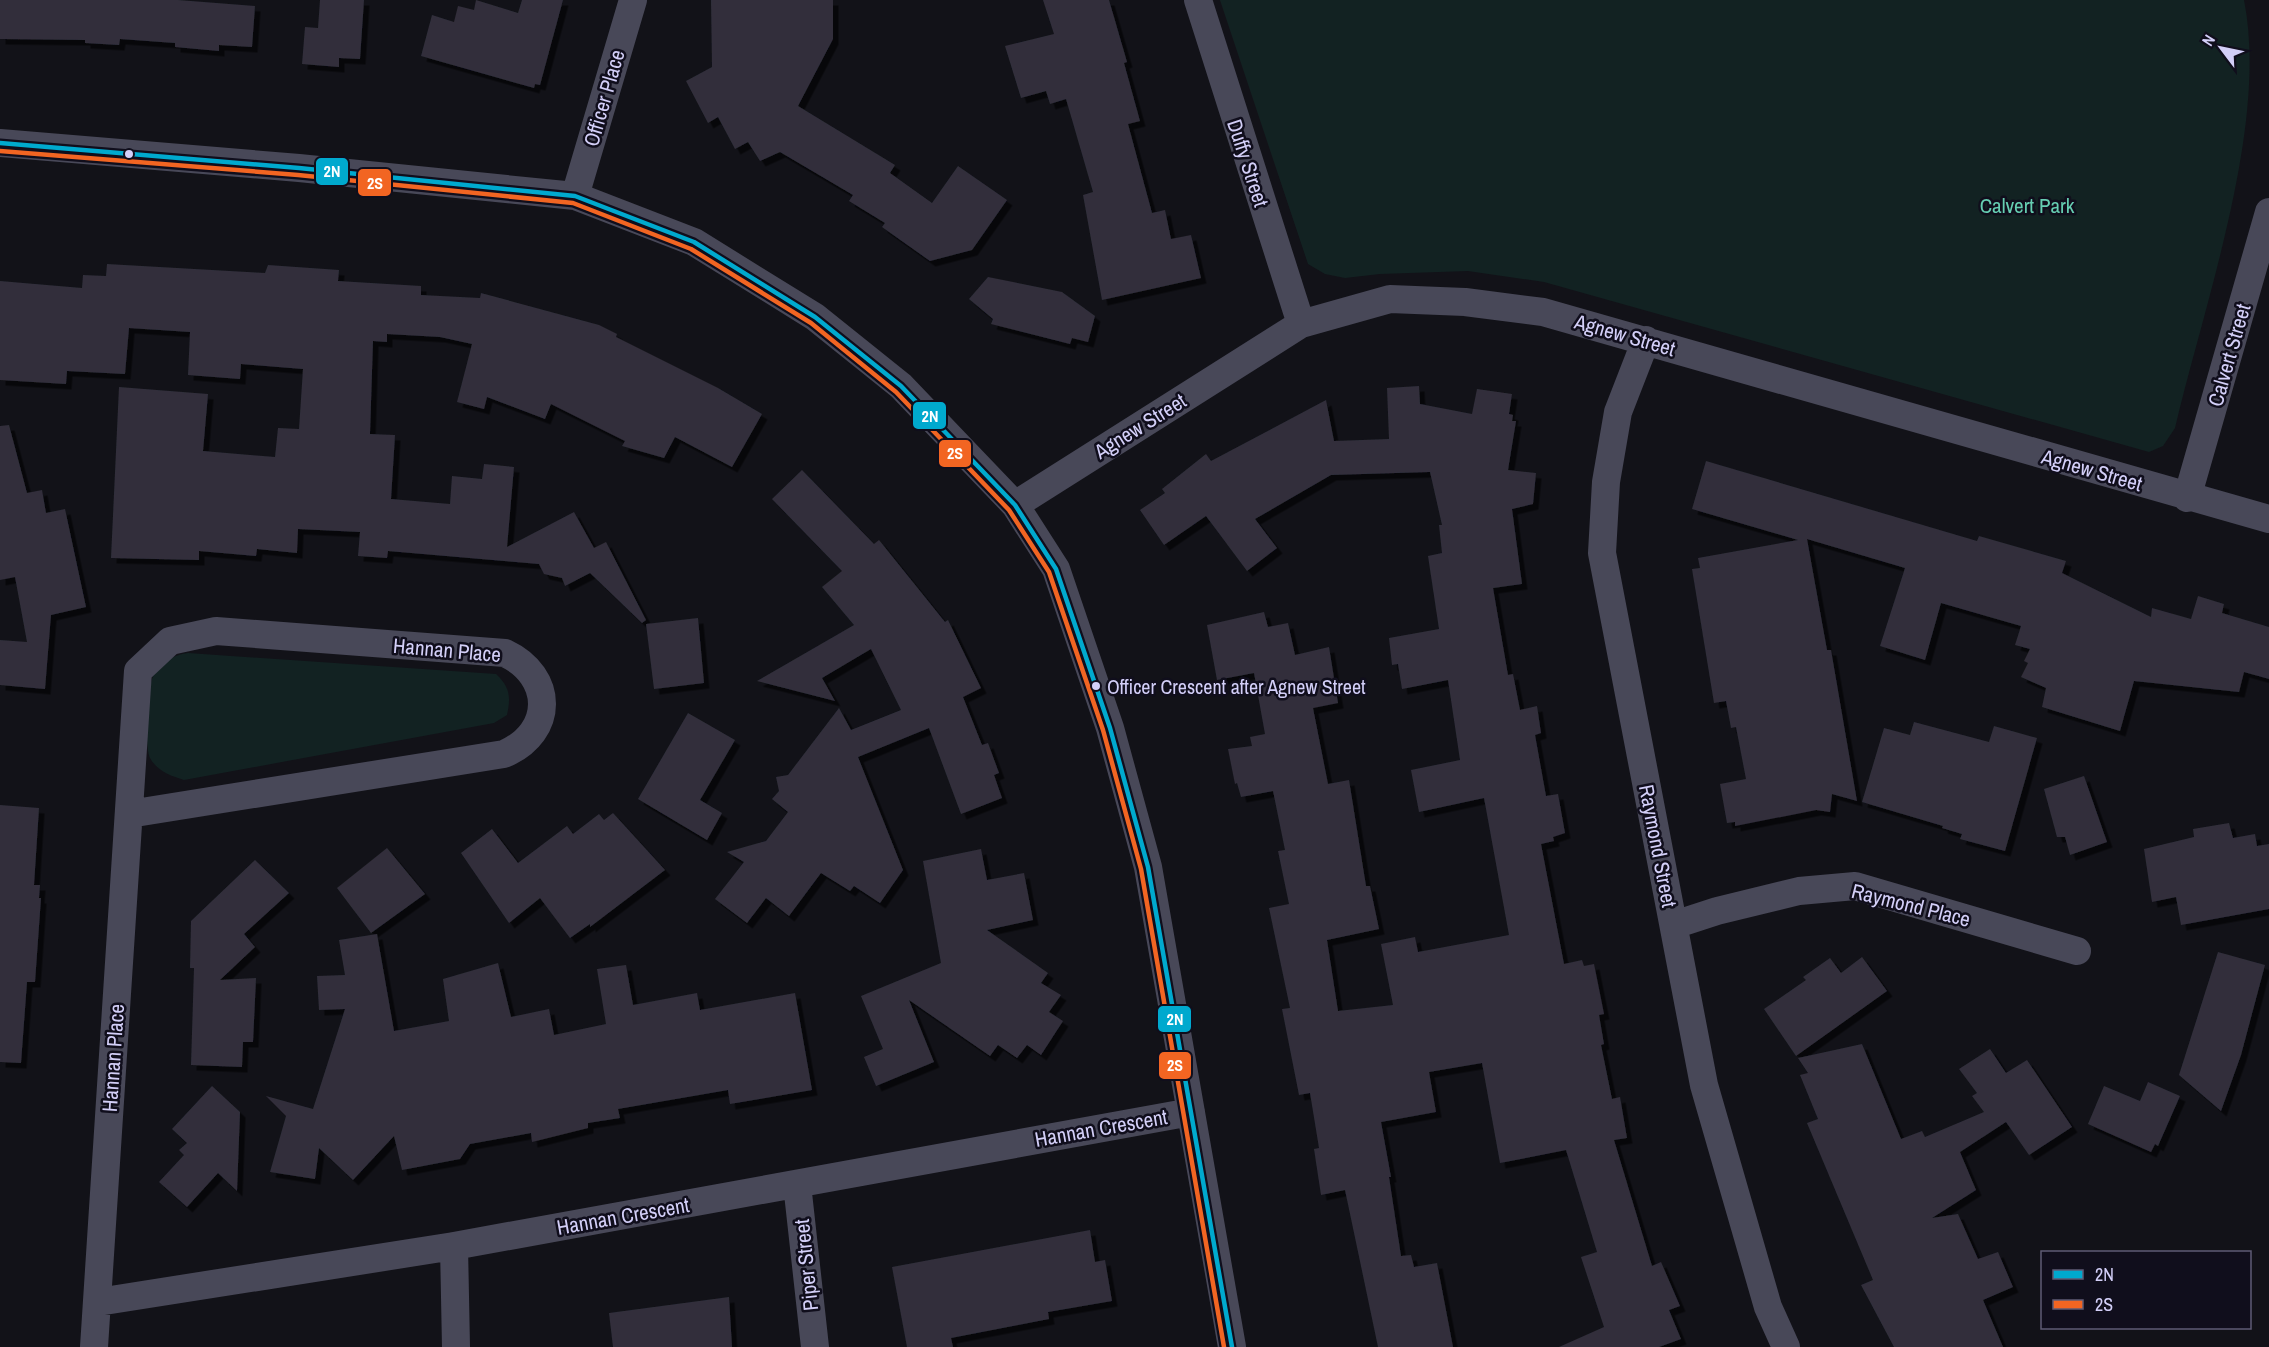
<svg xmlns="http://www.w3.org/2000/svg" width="2269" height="1347" font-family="'Archivo Narrow',sans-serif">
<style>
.green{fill:#122222}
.building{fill:#302f3b;filter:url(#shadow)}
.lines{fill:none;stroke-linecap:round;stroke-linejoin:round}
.street{stroke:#484858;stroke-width:28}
.bus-1-casing{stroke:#100e1c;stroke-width:9}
.bus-2-casing{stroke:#100e1c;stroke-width:9}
.bus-1{stroke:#00a9ce;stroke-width:4.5}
.bus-2{stroke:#f26522;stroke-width:4.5}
.bus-dot{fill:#d3cff8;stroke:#100e1c;stroke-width:2}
.labels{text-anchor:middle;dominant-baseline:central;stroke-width:5;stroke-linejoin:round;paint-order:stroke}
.bus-label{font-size:20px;fill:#d3cff8;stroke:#100e1c;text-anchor:start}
.street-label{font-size:21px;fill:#d3cff8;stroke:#100e1c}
.park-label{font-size:21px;fill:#66ceb2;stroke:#100e1c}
.line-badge{stroke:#100e1c;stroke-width:2}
.badge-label{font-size:16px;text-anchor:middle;font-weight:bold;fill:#fff}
</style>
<defs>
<filter id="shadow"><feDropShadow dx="5.5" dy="5.5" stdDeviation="0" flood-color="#0009"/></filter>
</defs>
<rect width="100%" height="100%" fill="#121218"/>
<!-- green -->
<path class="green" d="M 1220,0 L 2244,0 C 2269,125 2204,304 2175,428 L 2163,446 L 2149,452 L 1544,282 L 1468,271 L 1380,274 L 1345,278 L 1325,274 L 1308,264 Z
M 188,653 L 496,674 C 510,687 511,697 507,715 L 494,723 L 184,780 C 171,776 157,771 150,758 C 144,746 148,692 152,679 C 158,663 173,655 188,653 Z"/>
<!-- building -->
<path class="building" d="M 0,0 L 178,0 L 255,6 L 252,47 L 219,45 L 219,51 L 175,47 L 175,43 L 120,39 L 119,45 L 85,43 L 85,40 L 0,39 Z
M 320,0 L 364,0 L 360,59 L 339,58 L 339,67 L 302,64 L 305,27 L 318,28 Z
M 476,0 L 518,13 L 522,0 L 563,0 L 540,85 L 535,84 L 534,88 L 421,56 L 432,15 L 454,22 L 458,6 L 474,10 Z
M 711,0 L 833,0 L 833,39 L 798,106 L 895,165 L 890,173 L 932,203 L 958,166 L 1007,200 L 972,250 L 930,261 L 882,227 L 885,223 L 849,201 L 853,195 L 780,152 L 760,161 L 748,142 L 735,149 L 718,117 L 708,123 L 686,81 L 712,67 Z
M 1043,0 L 1109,0 L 1127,62 L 1124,63 L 1140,121 L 1128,124 L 1152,213 L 1165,210 L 1171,239 L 1191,235 L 1201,278 L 1102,300 L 1083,195 L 1093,192 L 1066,99 L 1050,104 L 1046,91 L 1021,98 L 1005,46 L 1054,34 Z
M 107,264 L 265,273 L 268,265 L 339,270 L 338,281 L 421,286 L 421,295 L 480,298 L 481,293 L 599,325 L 617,334 L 616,337 L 718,388 L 762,414 L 732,467 L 675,437 L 664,458 L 622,446 L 625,441 L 551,404 L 545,419 L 487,397 L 484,409 L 457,402 L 472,344 L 440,337 L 387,334 L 387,342 L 373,341 L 370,434 L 395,435 L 391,499 L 450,504 L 452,476 L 482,479 L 484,464 L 514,467 L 507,547 L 574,512 L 594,548 L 606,542 L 646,620 L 642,623 L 590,573 L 565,586 L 562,578 L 544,574 L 539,564 L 388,551 L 387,558 L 358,556 L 360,532 L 298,529 L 297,553 L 257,549 L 256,556 L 199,551 L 199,560 L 111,558 L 119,387 L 208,394 L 203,451 L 275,457 L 278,428 L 299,429 L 303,369 L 241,364 L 240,379 L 188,375 L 190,332 L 129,328 L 125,374 L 67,371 L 66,384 L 0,380 L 0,281 L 82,288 L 83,275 L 106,276 Z
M 988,277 L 1062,292 L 1095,316 L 1088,342 L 1072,338 L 1070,344 L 991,324 L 993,319 L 969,299 Z
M 1419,386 L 1420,404 L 1472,414 L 1477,389 L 1512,394 L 1509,414 L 1513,415 L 1512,421 L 1516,421 L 1508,470 L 1536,473 L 1533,504 L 1512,509 L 1522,584 L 1493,588 L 1508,675 L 1513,674 L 1520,710 L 1537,706 L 1541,733 L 1535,735 L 1546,796 L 1558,794 L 1565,833 L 1553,837 L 1554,841 L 1541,844 L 1564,964 L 1582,960 L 1584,966 L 1594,964 L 1604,1014 L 1599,1015 L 1604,1044 L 1601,1045 L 1612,1099 L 1620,1097 L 1627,1138 L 1614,1140 L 1652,1266 L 1661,1262 L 1680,1306 L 1669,1310 L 1681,1339 L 1659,1347 L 1559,1347 L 1604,1327 L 1581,1257 L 1597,1252 L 1566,1150 L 1500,1163 L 1482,1063 L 1429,1072 L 1436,1112 L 1381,1122 L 1391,1177 L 1389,1177 L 1401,1256 L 1411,1255 L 1414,1267 L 1437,1263 L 1453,1347 L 1378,1347 L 1345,1190 L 1321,1195 L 1314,1149 L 1319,1148 L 1310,1093 L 1299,1095 L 1282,1009 L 1290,1008 L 1269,908 L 1289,904 L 1278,851 L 1285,850 L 1273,791 L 1241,797 L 1237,783 L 1235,784 L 1228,749 L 1252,746 L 1250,737 L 1265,734 L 1254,673 L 1217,680 L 1207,625 L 1264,612 L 1268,627 L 1288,623 L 1295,655 L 1329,647 L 1338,703 L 1313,708 L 1328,784 L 1349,780 L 1366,886 L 1370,886 L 1379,929 L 1327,940 L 1338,1011 L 1393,1005 L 1381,944 L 1415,937 L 1418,952 L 1509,935 L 1484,798 L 1419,812 L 1411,770 L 1460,760 L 1448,680 L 1402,689 L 1398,664 L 1392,665 L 1389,638 L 1439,629 L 1428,556 L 1442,553 L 1439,525 L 1442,525 L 1430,472 L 1331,475 L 1255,519 L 1277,548 L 1247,571 L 1206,516 L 1164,545 L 1140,510 L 1165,493 L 1162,489 L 1206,454 L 1211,461 L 1326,400 L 1334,441 L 1389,439 L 1387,388 Z
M 9,425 L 27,493 L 42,490 L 46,513 L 65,509 L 86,607 L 51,615 L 45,689 L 0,685 L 0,640 L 27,642 L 15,577 L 0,580 L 0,426 Z
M 1706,461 L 1977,541 L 1979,536 L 2066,561 L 2062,573 L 2151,617 L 2152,608 L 2191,619 L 2198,596 L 2224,604 L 2222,613 L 2269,627 L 2269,679 L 2244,672 L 2239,692 L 2134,681 L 2120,731 L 2042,707 L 2046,688 L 2021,677 L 2028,663 L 2024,661 L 2030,649 L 2015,645 L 2021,626 L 1941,603 L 1925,660 L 1880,646 L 1905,568 L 1807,539 L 1827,650 L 1831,650 L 1857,801 L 1832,794 L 1830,812 L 1816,810 L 1735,826 L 1735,822 L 1727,823 L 1720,784 L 1746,779 L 1736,727 L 1731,728 L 1726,701 L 1714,703 L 1692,569 L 1700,568 L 1698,558 L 1798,540 L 1692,509 Z
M 802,470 L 874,544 L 879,540 L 945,622 L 948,620 L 981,688 L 963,697 L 982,745 L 988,743 L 999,773 L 994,775 L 1002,798 L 961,814 L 929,728 L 858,757 L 903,870 L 880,903 L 854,886 L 850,891 L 821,873 L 789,916 L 766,898 L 747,923 L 715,899 L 744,862 L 727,852 L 766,841 L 788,812 L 772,799 L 779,791 L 776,777 L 788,775 L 839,708 L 851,730 L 901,710 L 871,649 L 822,678 L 835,701 L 757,681 L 854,625 L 822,587 L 842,571 L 772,499 Z
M 698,618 L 704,683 L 654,689 L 646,624 Z
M 688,713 L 735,740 L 700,800 L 722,813 L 707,840 L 638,799 Z
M 1914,722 L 1989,742 L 1994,726 L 2037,738 L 2005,851 L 1960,839 L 1962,834 L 1942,828 L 1943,826 L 1862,802 L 1884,728 L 1910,735 Z
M 2084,776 L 2107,842 L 2070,855 L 2065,837 L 2057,837 L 2044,789 Z
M 0,805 L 39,808 L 34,885 L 40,885 L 39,898 L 41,898 L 35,982 L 27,982 L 21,1063 L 0,1062 Z
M 613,813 L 665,870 L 590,927 L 590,924 L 570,938 L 540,898 L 509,923 L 461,853 L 492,829 L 518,863 L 567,826 L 573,834 L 599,814 L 604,820 Z
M 2229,823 L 2233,838 L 2255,834 L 2257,846 L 2269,844 L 2269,909 L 2181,925 L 2176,897 L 2152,902 L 2144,849 L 2194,837 L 2193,829 Z
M 387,848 L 425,894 L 371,933 L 337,888 Z
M 981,849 L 987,880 L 1024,873 L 1033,920 L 987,930 L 1048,973 L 1041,983 L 1061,995 L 1049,1012 L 1063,1021 L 1041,1055 L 1027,1045 L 1017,1058 L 998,1045 L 990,1056 L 909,1000 L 934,1062 L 876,1086 L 864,1057 L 883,1049 L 861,996 L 941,963 L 923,861 Z
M 255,860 L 289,893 L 244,934 L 255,947 L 220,980 L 256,978 L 253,1042 L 243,1042 L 242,1067 L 191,1065 L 194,968 L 190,968 L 191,921 Z
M 377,934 L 394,1031 L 449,1021 L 443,979 L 498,963 L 511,1017 L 549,1009 L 554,1035 L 606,1024 L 597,969 L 626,965 L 633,1005 L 697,993 L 700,1010 L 795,993 L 812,1090 L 730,1104 L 728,1090 L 618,1109 L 620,1118 L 588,1123 L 588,1128 L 532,1142 L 531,1133 L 470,1144 L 460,1159 L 402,1170 L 394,1136 L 353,1180 L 319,1148 L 315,1179 L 270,1172 L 286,1116 L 266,1096 L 313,1109 L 345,1009 L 319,1010 L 317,976 L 345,975 L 339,940 Z
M 2218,952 L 2265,965 L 2241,1055 L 2221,1111 L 2179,1075 Z
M 1862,957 L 1887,991 L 1796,1056 L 1764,1009 L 1806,980 L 1803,977 L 1830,958 L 1841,973 Z
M 1862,1044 L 1901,1139 L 1922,1131 L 1925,1137 L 1984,1112 L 1972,1096 L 1977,1093 L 1959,1069 L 1990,1049 L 2006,1073 L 2027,1060 L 2072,1127 L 2029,1155 L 2006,1122 L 1960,1152 L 1976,1190 L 1932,1218 L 1958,1214 L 1978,1259 L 1998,1252 L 2013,1287 L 1983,1300 L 2003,1347 L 1894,1347 L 1861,1285 L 1873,1280 L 1807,1123 L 1818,1119 L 1800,1075 L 1808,1073 L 1798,1058 Z
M 2148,1082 L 2180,1096 L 2158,1146 L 2155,1144 L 2151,1152 L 2088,1124 L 2104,1086 L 2140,1101 Z
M 212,1086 L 240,1112 L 237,1191 L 218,1173 L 187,1207 L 159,1182 L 184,1155 L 179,1150 L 187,1143 L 172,1129 Z
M 1090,1230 L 1095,1262 L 1105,1260 L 1112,1301 L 1048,1312 L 1049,1319 L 951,1338 L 953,1347 L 907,1347 L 892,1267 Z
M 729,1297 L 732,1347 L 613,1347 L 609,1313 Z"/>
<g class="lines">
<!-- street -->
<path class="street" d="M 1198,0 L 1301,324
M 0,143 L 299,168 L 575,196 L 694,242 L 815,317 L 901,386 L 1015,505 L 1056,569 L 1110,728 L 1148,867 L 1232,1347
M 575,196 L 633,0
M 1646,340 L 1618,412 L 1606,482 L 1602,553 L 1704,1085 L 1768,1307 L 1786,1347
M 2187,498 L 2269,212
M 1015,505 L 1301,324 L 1390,299 L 1465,302 L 1543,312 L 2269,519
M 1674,925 L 1717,911 L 1799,891 L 1855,886 L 2077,951
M 797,1184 L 815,1347
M 454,1246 L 456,1347
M 98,1302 L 454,1246 L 1191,1112
M 94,1347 L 138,671 L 170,641 L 216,631 L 505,653 C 554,676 555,732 504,754 L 129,814"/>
<!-- bus-1 casing -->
<g class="bus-1-casing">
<path id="bus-1" d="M 0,143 L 299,168 L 575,196 L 694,242 L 815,317 L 901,386 L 1015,505 L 1056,569 L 1110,728 L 1148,867 L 1232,1347"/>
</g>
<!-- bus-2 casing -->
<g class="bus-2-casing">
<path id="bus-2" d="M 0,151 L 298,175 L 573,203 L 691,249 L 811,323 L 896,392 L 1009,510 L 1049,572 L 1103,730 L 1141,869 L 1224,1347"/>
</g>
<!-- bus-1 -->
<use href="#bus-1" class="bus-1"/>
<!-- bus-2 -->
<use href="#bus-2" class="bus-2"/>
</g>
<!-- markers -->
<g class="bus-dot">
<circle cx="129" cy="154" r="5"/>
<circle cx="1096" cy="686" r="5"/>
</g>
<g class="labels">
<!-- bus labels -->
<g class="bus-label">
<text x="1107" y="686">Officer Crescent after Agnew Street</text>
</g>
<!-- street labels -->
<g class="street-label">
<text transform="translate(604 98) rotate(-74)">Officer Place</text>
<text transform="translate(1248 163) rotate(72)">Duffy Street</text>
<text transform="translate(1625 335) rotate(16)">Agnew Street</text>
<text transform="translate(2229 355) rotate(-74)">Calvert Street</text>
<text transform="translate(1140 426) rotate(-32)">Agnew Street</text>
<text transform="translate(2092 470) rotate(16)">Agnew Street</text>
<text transform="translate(447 650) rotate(5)">Hannan Place</text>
<text transform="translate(1658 846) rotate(79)">Raymond Street</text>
<text transform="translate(1911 905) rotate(14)">Raymond Place</text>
<text transform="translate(113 1058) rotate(-86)">Hannan Place</text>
<text transform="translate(1101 1128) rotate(-10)">Hannan Crescent</text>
<text transform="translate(623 1216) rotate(-10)">Hannan Crescent</text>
<text transform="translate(806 1265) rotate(-96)">Piper Street</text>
</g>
<!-- park labels -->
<g class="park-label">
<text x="2027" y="205">Calvert Park</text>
</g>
</g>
<g class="line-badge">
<rect x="315" y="157" width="34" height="29" rx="6" fill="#00a9ce"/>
<rect x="357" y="168" width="35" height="29" rx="6" fill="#f26522"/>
<rect x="912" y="401" width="35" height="29" rx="6" fill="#00a9ce"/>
<rect x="938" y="439" width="34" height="29" rx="6" fill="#f26522"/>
<rect x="1157" y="1005" width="35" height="28" rx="6" fill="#00a9ce"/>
<rect x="1158" y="1051" width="34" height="29" rx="6" fill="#f26522"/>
</g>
<g class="badge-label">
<text x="332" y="177">2N</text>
<text x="375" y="189">2S</text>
<text x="930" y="422">2N</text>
<text x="955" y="459">2S</text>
<text x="1175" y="1025">2N</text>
<text x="1175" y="1071">2S</text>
</g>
<!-- legend -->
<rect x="2041" y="1251" width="210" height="78" fill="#100e1c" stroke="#5e5b74" stroke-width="1.5"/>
<rect x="2053" y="1270" width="30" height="9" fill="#00a9ce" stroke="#5e5b74" stroke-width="1.5"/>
<text x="2095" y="1281" font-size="18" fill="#d3cff8">2N</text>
<rect x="2053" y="1300" width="30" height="9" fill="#f26522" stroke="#5e5b74" stroke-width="1.5"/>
<text x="2095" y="1311" font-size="18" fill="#d3cff8">2S</text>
<!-- north arrow -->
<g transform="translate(2221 48) rotate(302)" stroke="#100e1c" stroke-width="4.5" paint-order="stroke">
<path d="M0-4.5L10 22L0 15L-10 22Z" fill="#d3cff8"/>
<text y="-9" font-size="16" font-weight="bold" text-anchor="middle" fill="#d3cff8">N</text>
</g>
</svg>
